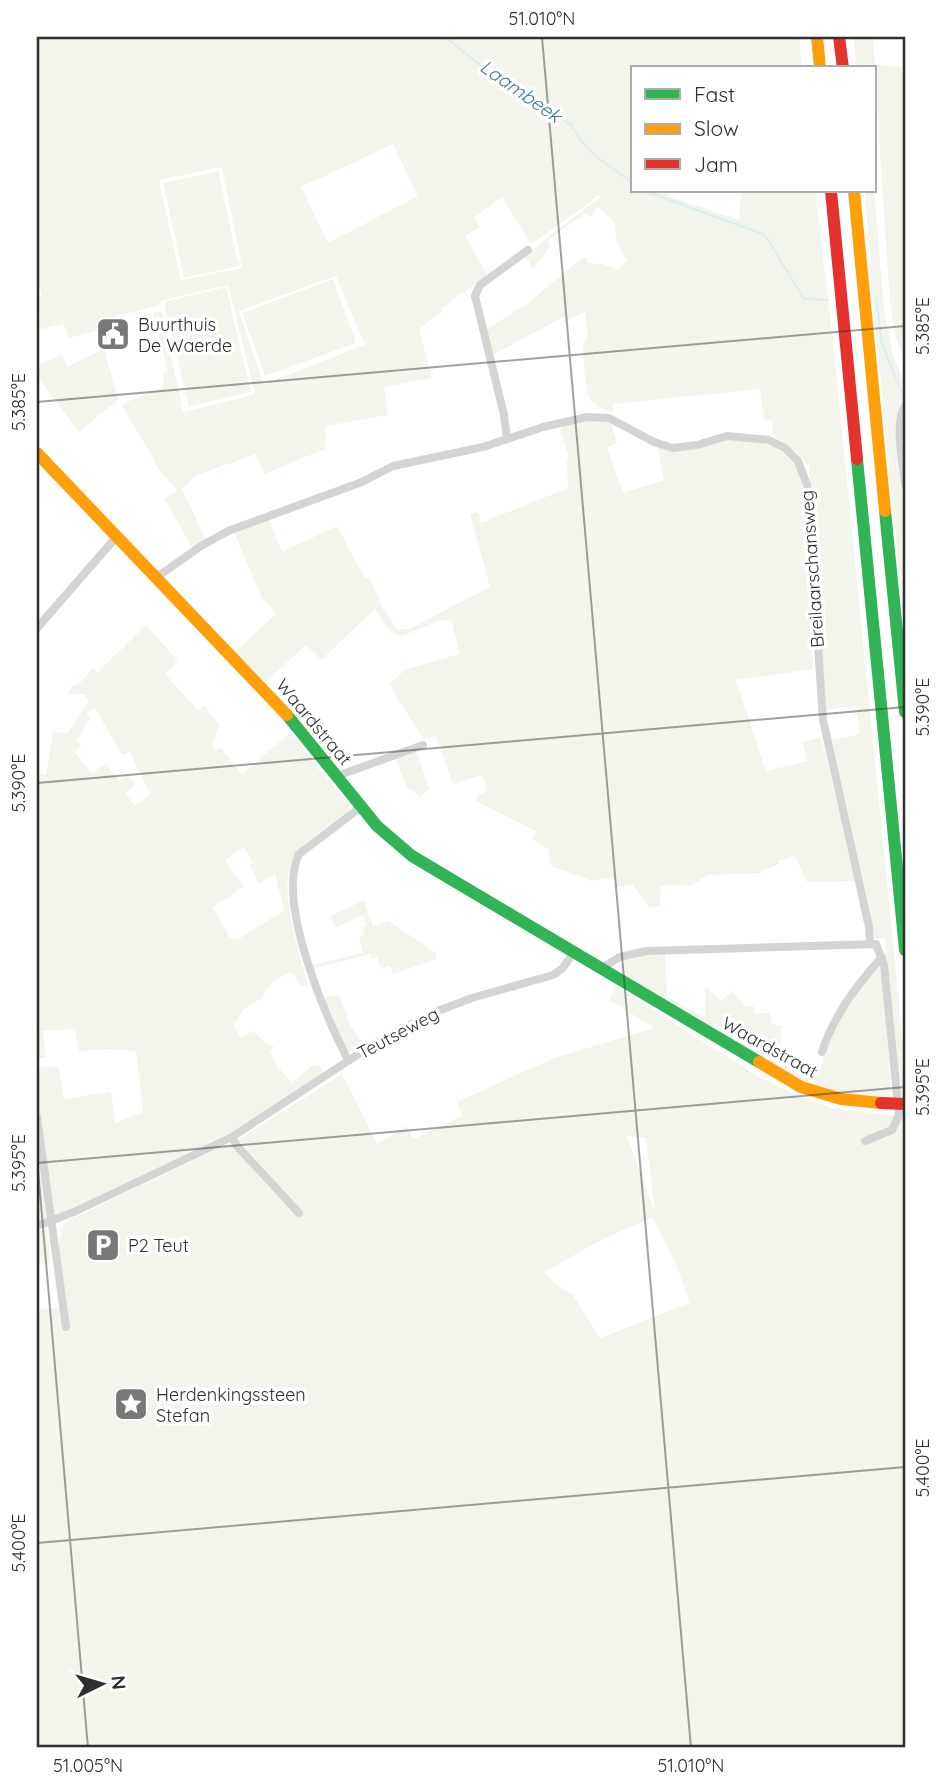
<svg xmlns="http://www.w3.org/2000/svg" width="942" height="1785" font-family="Quicksand,sans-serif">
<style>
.green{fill:#f3f5ed;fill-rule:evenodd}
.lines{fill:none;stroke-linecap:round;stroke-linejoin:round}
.stream{stroke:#daeef1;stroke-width:2}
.street{stroke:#d4d4d4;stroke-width:8}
.fast{stroke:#30b455;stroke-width:12}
.slow{stroke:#ff9f0a;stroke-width:12}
.jam{stroke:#e5322d;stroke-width:12}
.jam-bridge{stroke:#e5322d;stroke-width:12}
.ticks{fill:none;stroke:#2f2f2f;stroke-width:2;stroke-opacity:0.45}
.labels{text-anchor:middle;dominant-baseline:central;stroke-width:7;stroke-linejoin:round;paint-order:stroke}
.poi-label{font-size:18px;fill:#2f2f2f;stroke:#fff;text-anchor:start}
.street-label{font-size:18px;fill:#2f2f2f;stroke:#fff}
.water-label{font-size:19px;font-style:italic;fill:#3d7e8a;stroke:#fff}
.neatline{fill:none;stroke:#2f2f2f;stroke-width:2.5}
.ticks-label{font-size:18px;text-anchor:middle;fill:#2f2f2f}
</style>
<rect width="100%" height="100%" fill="#fff"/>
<!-- green -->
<path class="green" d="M 37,37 L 799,37 L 802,68 L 632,68 L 632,191 L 668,191 L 668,196 L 739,220 L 741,191 L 815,191 L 832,332 L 895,961 L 905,1071 L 905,1100 L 900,1101 L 885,938 L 875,939 L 872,930 L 830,740 L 860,734 L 856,706 L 824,710 L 809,466 L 796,452 L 773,435 L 772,421 L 764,420 L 760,389 L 613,404 L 613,413 C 606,410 598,408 593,403 C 583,393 584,356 583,342 L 588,337 L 585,312 L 566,321 L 563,317 L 491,356 L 485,330 L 527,304 L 582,258 L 587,258 L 588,263 L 602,264 L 618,269 L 627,261 L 616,241 L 615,222 L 597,207 L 590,217 L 586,213 L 548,240 L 551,246 L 533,269 L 525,255 L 600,197 L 598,195 L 584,207 L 531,244 L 502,197 L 475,217 L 480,228 L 465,235 L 487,275 L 441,309 L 442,312 L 419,329 L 432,378 L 384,387 L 388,415 L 326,426 L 325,449 L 264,474 L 256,454 L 197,475 L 182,489 L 206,540 L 192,548 L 165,499 L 177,491 L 154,463 L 155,461 L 122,406 L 131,400 L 164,387 L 163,373 L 168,372 L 153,313 L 162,311 L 183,412 L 255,394 L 228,285 L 161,301 L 161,305 L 98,321 L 99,330 L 68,338 L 64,324 L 37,330 L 37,322 L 41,320 L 37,299 L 42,297 L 41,290 L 37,290 ZM 393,144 L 418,196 L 328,243 L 301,187 ZM 222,167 L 242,268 L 181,280 L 159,180 ZM 336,276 L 365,345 L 264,384 L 239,311 Z
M 854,37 L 873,37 L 875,64 L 905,68 L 905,365 L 895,334 L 890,302 L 874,64 L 869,64 L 869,68 L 856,68 Z
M 218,171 L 239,266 L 184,278 L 163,183 Z
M 874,188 L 884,309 L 893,356 L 905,384 L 905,402 L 899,409 L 896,425 L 905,520 L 905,632 L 872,291 L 865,191 L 874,191 Z
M 333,279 L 356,343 L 265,376 L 242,313 Z
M 226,287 L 251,392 L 189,407 L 164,302 Z
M 104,349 L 118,400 L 79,432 L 41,381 L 37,383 L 37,365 L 62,355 L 67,367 Z
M 594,419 L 611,422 L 617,443 L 607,447 L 623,493 L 664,480 L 658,448 C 681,451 696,444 718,440 C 727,438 737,440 746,441 C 788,445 799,457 804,499 L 813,669 L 736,680 L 766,771 L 807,761 L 802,742 L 821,737 L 856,881 L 807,882 L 795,856 L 778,861 L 779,864 L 762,871 L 762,873 L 707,875 L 693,885 L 661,886 L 660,906 L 650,908 L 633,885 L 617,887 L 612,877 L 592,881 L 551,866 L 549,857 L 550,850 L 533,839 L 536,831 L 476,801 L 477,796 L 487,791 L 482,775 L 453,784 L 436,736 L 423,739 L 389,684 L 406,669 L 460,654 L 451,620 L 438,621 L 402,636 L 390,632 L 375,609 L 321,660 L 306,645 L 263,684 L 234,653 L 276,614 L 261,596 L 234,532 L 268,519 L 282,552 L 337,526 L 365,579 L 369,577 L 383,608 L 397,629 L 409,629 L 490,587 L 470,514 L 478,512 L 481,523 L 568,488 L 567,460 L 569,458 L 560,429 L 563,428 L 562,425 Z
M 146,625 L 178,661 L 165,674 L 198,710 L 204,705 L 219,724 L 212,747 L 216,751 L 220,747 L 242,775 L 290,732 L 350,807 L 349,811 C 332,824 308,838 295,855 C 275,882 300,955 308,986 L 302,987 L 291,972 L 273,981 L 262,998 L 244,1009 L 233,1026 L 241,1037 L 254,1031 L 263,1041 L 274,1047 L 270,1052 L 278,1067 L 292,1082 L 312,1066 L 319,1065 L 325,1073 L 233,1133 L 64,1213 L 55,1214 L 51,1210 L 52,1222 L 37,1223 L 37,1121 L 49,1195 L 37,1097 L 37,1068 L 52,1066 L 59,1068 L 64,1099 L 111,1092 L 115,1123 L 143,1112 L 136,1051 L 111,1049 L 79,1051 L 75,1029 L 43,1031 L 46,1057 L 37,1059 L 37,774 L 46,775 L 53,732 L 68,733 L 89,701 L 84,694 L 68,695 L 71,686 L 79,684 L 92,669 L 98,672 ZM 95,708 L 122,755 L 130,752 L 150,794 L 135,805 L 125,794 L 135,784 L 128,774 L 120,781 L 105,764 L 92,773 L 75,752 L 81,745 L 76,740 L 90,719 L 87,713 ZM 244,847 L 253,862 L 249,865 L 259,883 L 275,874 L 284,910 L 237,940 L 230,938 L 213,908 L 243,886 L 225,860 Z
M 416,750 L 429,788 L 421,797 L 406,787 L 396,757 Z
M 364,900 L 373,927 L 389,921 L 436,953 L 437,959 L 393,974 L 390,966 L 381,969 L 377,957 L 371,959 L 370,954 L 313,969 L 312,965 L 363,953 L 359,937 L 364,936 L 362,928 L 367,926 L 362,915 L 335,928 L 331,916 Z
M 665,954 L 667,996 L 705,1018 L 705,987 L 721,1001 L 732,991 L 745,1006 L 755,1007 L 755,1013 L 770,1013 L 771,1023 L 781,1026 L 781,1042 L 776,1050 L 821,1070 L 824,1055 L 843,1008 L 881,963 L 892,1099 L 830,1092 L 801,1082 L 622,973 L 621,965 C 632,953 650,955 665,954 Z
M 615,986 L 761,1078 L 791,1093 L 831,1108 L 905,1117 L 905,1748 L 37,1748 L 37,1310 L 66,1307 C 62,1279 52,1248 65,1222 L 244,1136 L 342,1074 L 377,1144 L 406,1126 L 414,1139 L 462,1116 L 457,1102 L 554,1058 L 654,1028 L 610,1000 ZM 627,1136 L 646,1138 L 655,1212 ZM 653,1217 L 675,1262 L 690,1303 L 600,1338 L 573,1295 L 554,1283 L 545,1272 L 597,1242 Z
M 330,995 L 340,997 L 350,1025 L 363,1045 L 356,1051 L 347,1052 L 322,1000 Z
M 47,1229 L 51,1263 L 37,1264 L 37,1231 Z"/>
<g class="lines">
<!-- stream -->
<path class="stream" d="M 445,37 C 481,66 529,106 571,124 C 581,147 603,162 623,176
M 625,177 L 632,182
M 645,191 L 746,228
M 749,229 L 765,235 L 804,299 L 828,300
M 876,297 L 882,344 L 905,400"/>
<!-- street -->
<path class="street" d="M 905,406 C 894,422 903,464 905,484
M 507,438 L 504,415 L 475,296 L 480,285 L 528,250
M 157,577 L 201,546 L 228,531 L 362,482 L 393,466 L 483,447 L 543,427 L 587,417 L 609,418 L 654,442 L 673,448 L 697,445 L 727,436 L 769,440 L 785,448 L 798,461 L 807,485 L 823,720 L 869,927 L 870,944
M 37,628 L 118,535
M 337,776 L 423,745
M 600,969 L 620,957 L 646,951 L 876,944 L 884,965 L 899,1115 L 892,1130 L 865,1141
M 822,1052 C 834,1015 856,986 882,957
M 348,1060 C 325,1015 276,902 299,854 L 361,807
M 37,1117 L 66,1327
M 232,1137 L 237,1146 L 299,1213
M 37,1226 L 74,1212 L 232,1137 L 377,1042 L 435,1012 L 472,998 L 553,975 L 563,968 L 573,953"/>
<!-- fast -->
<path class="fast" d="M 857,459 L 905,950
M 885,511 L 905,712
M 287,715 L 377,826 L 412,856 L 759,1062"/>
<!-- slow -->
<path class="slow" d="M 817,37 L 820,68
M 854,191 L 885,511
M 37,453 L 287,715
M 759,1062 L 801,1087 L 841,1099 L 881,1103"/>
<!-- jam -->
<path class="jam" d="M 839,37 L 843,68
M 831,191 L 857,459"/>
<!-- jam-bridge -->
<path class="jam-bridge" d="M 881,1103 L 905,1104"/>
</g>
<!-- ticks -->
<path class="ticks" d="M 542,37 L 691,1748M 37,402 L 905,326M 37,783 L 905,707M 37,1158 L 88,1748M 37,1163 L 905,1087M 37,1543 L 905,1467"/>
<!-- icons -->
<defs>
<g id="civic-square" transform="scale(1.75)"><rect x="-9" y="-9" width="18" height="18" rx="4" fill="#787878" stroke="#fff"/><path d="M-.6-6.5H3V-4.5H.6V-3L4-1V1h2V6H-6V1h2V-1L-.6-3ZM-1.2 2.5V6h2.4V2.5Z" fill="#fff"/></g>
<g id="parking-square" transform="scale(1.75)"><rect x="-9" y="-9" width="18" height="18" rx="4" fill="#787878" stroke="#fff"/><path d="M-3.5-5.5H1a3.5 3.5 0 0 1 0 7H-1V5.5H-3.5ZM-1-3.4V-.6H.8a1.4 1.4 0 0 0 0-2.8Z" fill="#fff"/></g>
<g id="sight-square" transform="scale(1.75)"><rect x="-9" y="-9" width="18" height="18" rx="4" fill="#787878" stroke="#fff"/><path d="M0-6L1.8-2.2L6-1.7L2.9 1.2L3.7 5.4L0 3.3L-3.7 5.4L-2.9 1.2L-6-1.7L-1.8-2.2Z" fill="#fff"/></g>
</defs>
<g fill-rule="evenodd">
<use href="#civic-square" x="113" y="334"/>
<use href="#parking-square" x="103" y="1245"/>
<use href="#sight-square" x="131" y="1404"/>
</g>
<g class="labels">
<!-- poi labels -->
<g class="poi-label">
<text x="138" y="324">Buurthuis<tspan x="138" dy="21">De Waerde</tspan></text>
<text x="128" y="1245">P2 Teut</text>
<text x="156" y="1394">Herdenkingssteen<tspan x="156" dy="21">Stefan</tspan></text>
</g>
<!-- street labels -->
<g class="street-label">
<text transform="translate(812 569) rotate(-94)">Breilaarschansweg</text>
<text transform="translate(314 722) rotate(50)">Waardstraat</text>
<text transform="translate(398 1033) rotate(-28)">Teutseweg</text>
<text transform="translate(770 1047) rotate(29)">Waardstraat</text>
</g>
<!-- water labels -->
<g class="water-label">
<text transform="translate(521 91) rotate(35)">Laambeek</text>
</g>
</g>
<!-- border -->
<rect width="942" height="1785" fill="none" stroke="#ffffff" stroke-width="77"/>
<!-- legend -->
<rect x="631" y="66" width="245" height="126" fill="#ffffff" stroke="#acacac" stroke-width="2"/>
<rect x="645" y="89" width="35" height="10" fill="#30b455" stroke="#acacac" stroke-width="2"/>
<text x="694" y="102" font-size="21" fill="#2f2f2f">Fast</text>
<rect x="645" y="124" width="35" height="10" fill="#ff9f0a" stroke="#acacac" stroke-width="2"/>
<text x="694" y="136" font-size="21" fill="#2f2f2f">Slow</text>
<rect x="645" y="159" width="35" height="10" fill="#e5322d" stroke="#acacac" stroke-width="2"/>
<text x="694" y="172" font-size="21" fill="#2f2f2f">Jam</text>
<!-- north arrow -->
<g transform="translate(102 1684) rotate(85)" stroke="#ffffff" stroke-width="5" paint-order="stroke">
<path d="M0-5L12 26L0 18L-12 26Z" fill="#2f2f2f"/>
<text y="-10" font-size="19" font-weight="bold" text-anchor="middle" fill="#2f2f2f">N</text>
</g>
<rect x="38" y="38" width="866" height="1708" class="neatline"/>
<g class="ticks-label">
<text x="542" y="25">51.010°N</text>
<text transform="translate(923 326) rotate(-90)" y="6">5.385°E</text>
<text transform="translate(19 402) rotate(-90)" y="6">5.385°E</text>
<text transform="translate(923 707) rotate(-90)" y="6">5.390°E</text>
<text transform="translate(19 783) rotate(-90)" y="6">5.390°E</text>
<text transform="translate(923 1087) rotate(-90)" y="6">5.395°E</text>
<text transform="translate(19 1163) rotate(-90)" y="6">5.395°E</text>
<text transform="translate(923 1468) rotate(-90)" y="6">5.400°E</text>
<text transform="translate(19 1543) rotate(-90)" y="6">5.400°E</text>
<text x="88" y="1772">51.005°N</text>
<text x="691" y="1772">51.010°N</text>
</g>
</svg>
